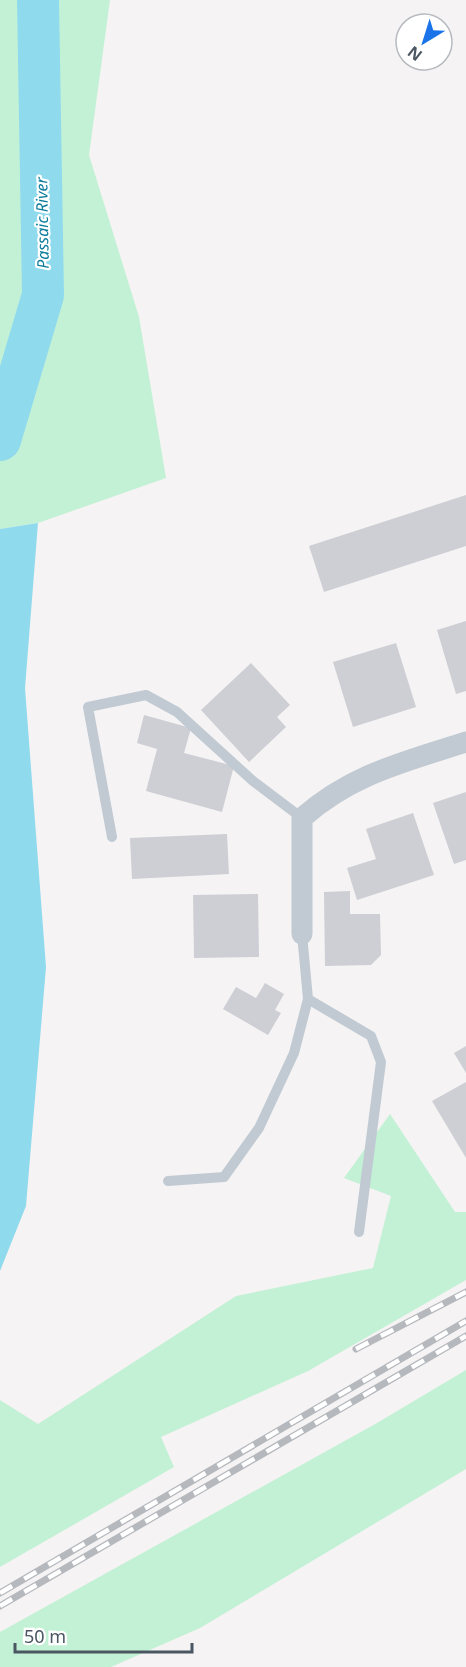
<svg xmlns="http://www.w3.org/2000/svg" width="466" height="1667" font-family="'Noto Sans',sans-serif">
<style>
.green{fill:#c3f1d5}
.water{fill:#90daee}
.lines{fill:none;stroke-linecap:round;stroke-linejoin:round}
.river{stroke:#90daee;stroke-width:42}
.building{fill:#cdcfd5}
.lane{stroke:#c1cad2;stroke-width:10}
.street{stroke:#c1cad2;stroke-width:21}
.rail-casing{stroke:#b5b8bd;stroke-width:7}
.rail{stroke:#fff;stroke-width:4.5;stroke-dasharray:14;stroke-linecap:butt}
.labels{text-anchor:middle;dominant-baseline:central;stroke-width:4.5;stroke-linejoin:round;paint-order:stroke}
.water-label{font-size:16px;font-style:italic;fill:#0c7c9b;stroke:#fff}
</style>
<rect width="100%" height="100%" fill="#f5f3f3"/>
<!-- green -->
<path class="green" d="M 0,0 L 110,0 L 89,155 L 139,317 L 166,478 L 38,523 L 0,529 Z
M 390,1114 L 455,1212 L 466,1212 L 466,1280 L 308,1371 L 161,1437 L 174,1467 L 0,1567 L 0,1400 L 38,1424 L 236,1296 L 373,1268 L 391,1196 L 344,1178 Z
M 466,1370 L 466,1469 L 200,1628 L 111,1667 L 0,1667 L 0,1632 L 377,1423 Z"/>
<!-- water -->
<path class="water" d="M 38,523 L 25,688 L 46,967 L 26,1206 L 0,1271 L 0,529 Z"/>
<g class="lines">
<!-- river -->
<path class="river" d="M 0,440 L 43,295 L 38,0"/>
</g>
<!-- building -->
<path class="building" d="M 466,495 L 466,546 L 324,592 L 309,546 Z
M 466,621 L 466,691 L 456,694 L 437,630 Z
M 396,643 L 416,707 L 353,727 L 333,662 Z
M 251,663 L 290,705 L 277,717 L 286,727 L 249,762 L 201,710 Z
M 144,715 L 191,728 L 184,753 L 234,766 L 222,812 L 146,791 L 157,749 L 137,743 Z
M 466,792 L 466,860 L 454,864 L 433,803 Z
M 413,813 L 434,875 L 357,900 L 347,868 L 376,859 L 366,829 Z
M 227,834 L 229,874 L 132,879 L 130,838 Z
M 350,891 L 350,914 L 380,914 L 381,955 L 371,965 L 325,966 L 324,892 Z
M 258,894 L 259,957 L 194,958 L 193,895 Z
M 265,983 L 284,994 L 275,1010 L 281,1013 L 268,1035 L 223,1009 L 236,987 L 256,998 Z
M 466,1046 L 466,1073 L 454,1053 Z
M 466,1082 L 466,1158 L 432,1101 Z"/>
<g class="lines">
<!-- lane -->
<path class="lane" d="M 112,837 L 88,707 L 146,695 L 177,712 L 253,781 L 302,818
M 308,999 L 371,1036 L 381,1062 L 359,1232
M 168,1181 L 224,1177 L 259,1128 L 294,1053 L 308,999 L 302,934"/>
<!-- street -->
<path class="street" d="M 302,934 L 302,818 C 352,774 404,762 466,742"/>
<!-- rail casing -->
<g class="rail-casing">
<path id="rail" d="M 356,1349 L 466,1292
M 0,1593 L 466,1321
M 0,1606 L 466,1336"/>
</g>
<!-- rail -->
<use href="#rail" class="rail"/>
</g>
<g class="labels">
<!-- water labels -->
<g class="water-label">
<text transform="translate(42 223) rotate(-91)">Passaic River</text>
</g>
</g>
<!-- north arrow -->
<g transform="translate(424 42) rotate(218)"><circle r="28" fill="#ffffff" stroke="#b7bbc0" stroke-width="1.5"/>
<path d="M0-4.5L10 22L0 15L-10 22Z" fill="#1a73e8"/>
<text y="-9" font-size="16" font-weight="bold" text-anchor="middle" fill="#4a5661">N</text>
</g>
<!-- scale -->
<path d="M15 1643v9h177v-9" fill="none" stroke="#4a5661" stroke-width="3"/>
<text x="24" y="1643" font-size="18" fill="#4a5661" stroke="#ffffff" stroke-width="4.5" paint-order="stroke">50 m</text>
</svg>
